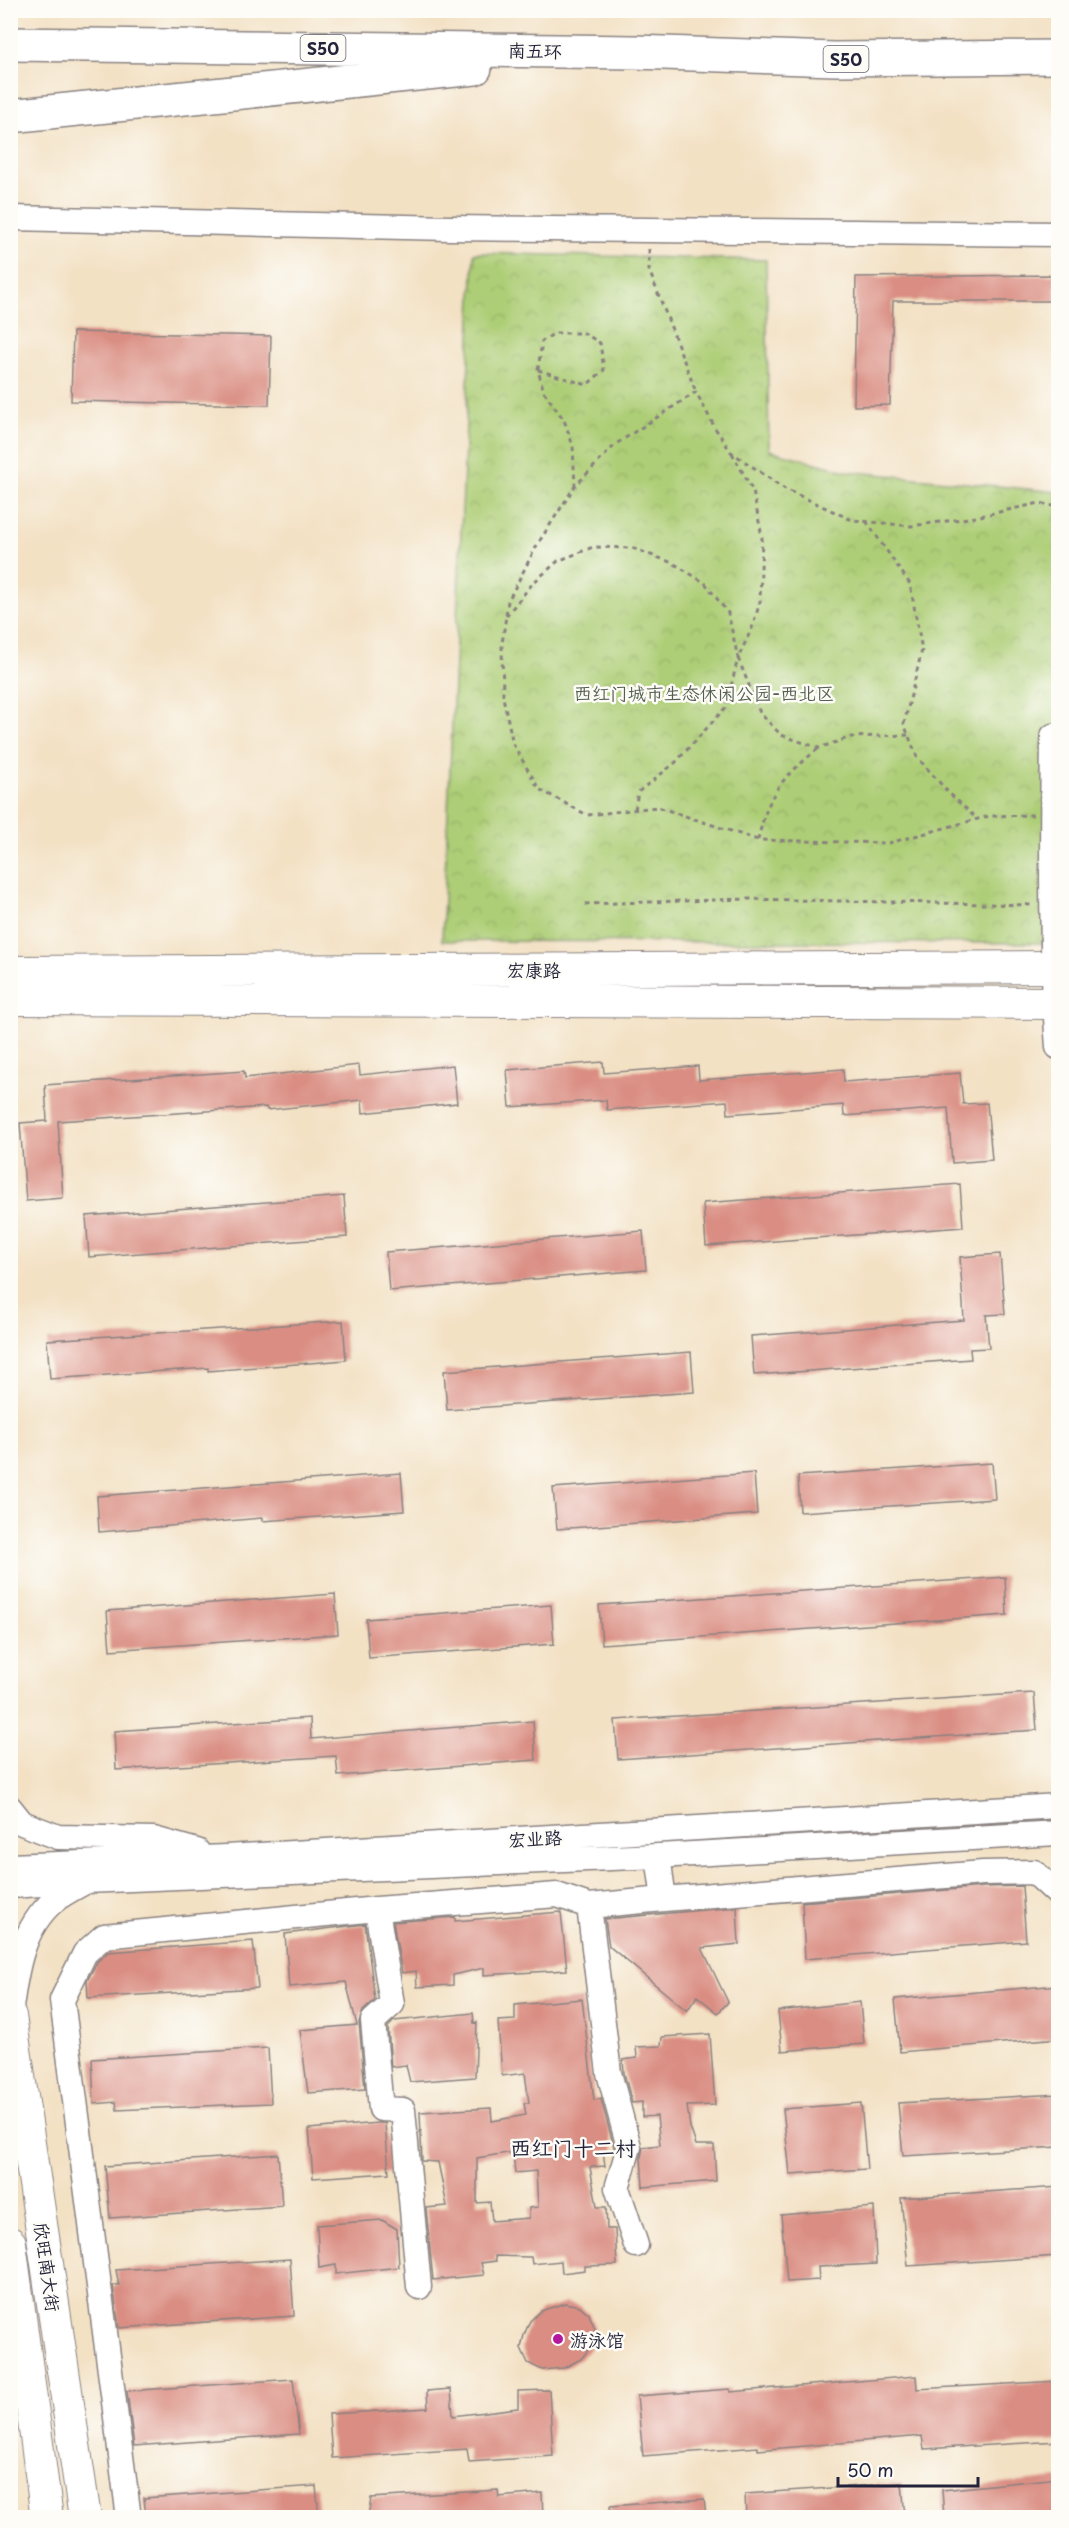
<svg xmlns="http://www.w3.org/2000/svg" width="1069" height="2528" font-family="'Playpen Sans','LXGW WenKai TC',sans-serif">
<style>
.park{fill:url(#park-crowns);stroke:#687858;stroke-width:1.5}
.building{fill:#da8e83;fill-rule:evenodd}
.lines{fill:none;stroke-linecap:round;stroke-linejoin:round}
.minor-casing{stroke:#8a8280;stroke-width:27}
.major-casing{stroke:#8a8280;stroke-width:34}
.highway-casing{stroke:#8a8280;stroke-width:36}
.path{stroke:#8a8280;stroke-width:3;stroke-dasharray:4.5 4.5;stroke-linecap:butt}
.minor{stroke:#fff;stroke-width:24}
.major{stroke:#fff;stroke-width:32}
.highway{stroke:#fff;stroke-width:33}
.poi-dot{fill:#b5179e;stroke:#fdfcf7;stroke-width:2}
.labels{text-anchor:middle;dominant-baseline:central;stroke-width:5;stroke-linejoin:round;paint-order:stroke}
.shield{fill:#fdfcf7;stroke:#646373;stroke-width:1.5}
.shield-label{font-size:16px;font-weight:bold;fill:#22223b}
.street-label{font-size:18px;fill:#22223b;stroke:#fdfcf7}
.park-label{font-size:18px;fill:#535e50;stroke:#fdfcf7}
.poi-label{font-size:18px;fill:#22223b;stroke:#fdfcf7;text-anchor:start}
.quarter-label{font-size:21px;fill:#22223b;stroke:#fdfcf7}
</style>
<defs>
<pattern id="park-crowns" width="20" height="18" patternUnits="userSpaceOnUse" patternTransform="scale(1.5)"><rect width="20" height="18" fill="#adce76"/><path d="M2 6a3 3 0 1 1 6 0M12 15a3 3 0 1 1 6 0" fill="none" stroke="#95b167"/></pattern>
</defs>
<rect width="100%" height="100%" fill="#fdfcf7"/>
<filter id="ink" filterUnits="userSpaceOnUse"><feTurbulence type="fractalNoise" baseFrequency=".0167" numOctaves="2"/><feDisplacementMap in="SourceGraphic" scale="12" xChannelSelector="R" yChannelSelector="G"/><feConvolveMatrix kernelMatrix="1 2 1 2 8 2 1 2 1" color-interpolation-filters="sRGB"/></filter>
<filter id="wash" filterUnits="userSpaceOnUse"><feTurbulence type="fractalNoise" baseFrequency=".008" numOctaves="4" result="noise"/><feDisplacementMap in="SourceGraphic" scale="24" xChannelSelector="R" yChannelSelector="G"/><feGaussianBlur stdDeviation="1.35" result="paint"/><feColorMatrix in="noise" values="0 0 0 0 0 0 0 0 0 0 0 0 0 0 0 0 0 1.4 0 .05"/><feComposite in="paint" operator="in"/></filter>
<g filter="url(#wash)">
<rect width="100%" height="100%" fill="#f3e1c4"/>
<!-- park -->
<path class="park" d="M 474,253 L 766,260 L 769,450 L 845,471 L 1058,492 L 1058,943 L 442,941 Z"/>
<g id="blocks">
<!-- building -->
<path class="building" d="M 1055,275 L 1056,301 L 893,301 L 890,405 L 854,406 L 856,277 Z
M 73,332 L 271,336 L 269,405 L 71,401 Z
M 603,1062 L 604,1073 L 698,1066 L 699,1080 L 843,1069 L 844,1082 L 960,1073 L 963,1104 L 987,1103 L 992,1160 L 952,1163 L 948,1108 L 844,1116 L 843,1105 L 728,1114 L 727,1101 L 607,1110 L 606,1100 L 510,1107 L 507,1070 Z
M 359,1065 L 360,1075 L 453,1065 L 457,1103 L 363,1113 L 362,1100 L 267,1110 L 266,1107 L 58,1121 L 63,1198 L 26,1201 L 20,1123 L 47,1121 L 45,1085 L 244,1071 L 245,1078 Z
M 960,1184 L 963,1227 L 706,1246 L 703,1203 Z
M 344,1196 L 347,1237 L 89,1257 L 86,1216 Z
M 643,1231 L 646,1270 L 389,1291 L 386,1252 Z
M 1000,1254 L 1005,1314 L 986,1315 L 989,1348 L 970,1349 L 971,1359 L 754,1375 L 751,1336 L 964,1320 L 960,1257 Z
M 343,1321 L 346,1360 L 208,1371 L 208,1368 L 50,1379 L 47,1340 Z
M 691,1352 L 694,1392 L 447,1410 L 444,1371 Z
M 992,1463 L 995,1499 L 800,1512 L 798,1476 Z
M 401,1473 L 404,1511 L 262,1521 L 262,1518 L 99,1532 L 97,1496 Z
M 754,1473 L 757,1514 L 557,1529 L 553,1488 Z
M 1005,1577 L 1007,1615 L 602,1644 L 599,1605 Z
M 335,1594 L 338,1634 L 110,1650 L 107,1611 Z
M 551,1605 L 554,1644 L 369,1658 L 366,1619 Z
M 1034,1693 L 1037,1730 L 618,1759 L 615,1720 Z
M 310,1718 L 311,1739 L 533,1721 L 536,1760 L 338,1776 L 336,1756 L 116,1770 L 114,1731 Z
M 1022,1886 L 1026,1941 L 805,1959 L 802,1902 L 984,1887 Z
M 737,1907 L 739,1944 L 702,1948 L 728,2002 L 718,2013 L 697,1996 L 687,2011 L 609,1946 L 605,1919 Z
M 561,1912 L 567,1970 L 484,1975 L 484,1968 L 453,1975 L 453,1985 L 417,1987 L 416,1971 L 402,1973 L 393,1922 L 455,1917 L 455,1921 Z
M 365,1924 L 375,2000 L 363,2011 L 359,2022 L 365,2089 L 308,2093 L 300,2030 L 357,2025 L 346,1982 L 289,1987 L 285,1934 Z
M 253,1941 L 258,1988 L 88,1998 L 87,1981 L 97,1962 L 108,1952 Z
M 1059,1985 L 1059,2038 L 900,2052 L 895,1999 Z
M 582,1999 L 594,2100 L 601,2099 L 614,2147 L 613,2150 L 603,2151 L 605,2166 L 590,2167 L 597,2207 L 606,2207 L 607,2229 L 615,2229 L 617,2265 L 585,2266 L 585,2270 L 562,2273 L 561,2261 L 532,2264 L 531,2257 L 495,2256 L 496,2261 L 481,2263 L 484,2275 L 433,2280 L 426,2208 L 447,2206 L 438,2162 L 422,2161 L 420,2112 L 491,2108 L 492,2121 L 526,2115 L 524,2103 L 529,2103 L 525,2073 L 502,2076 L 498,2021 L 515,2020 L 515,2005 ZM 513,2152 L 515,2173 L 536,2171 L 538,2207 L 529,2208 L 529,2218 L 492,2221 L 490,2202 L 477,2203 L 477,2158 Z
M 860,2002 L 864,2044 L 782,2051 L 778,2011 Z
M 473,2013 L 474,2023 L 477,2022 L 475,2077 L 410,2082 L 406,2065 L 391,2067 L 388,2027 L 394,2021 Z
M 710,2034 L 715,2105 L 687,2106 L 690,2127 L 696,2145 L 714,2145 L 716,2181 L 643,2187 L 641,2157 L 643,2147 L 660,2145 L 657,2116 L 642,2117 L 642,2102 L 632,2103 L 624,2073 L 623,2060 L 637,2058 L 636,2047 L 661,2046 L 662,2037 Z
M 268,2048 L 271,2103 L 117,2110 L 116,2102 L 94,2104 L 92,2059 Z
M 1059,2094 L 1059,2147 L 903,2156 L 898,2103 Z
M 861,2103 L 867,2169 L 790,2174 L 783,2109 Z
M 378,2123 L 385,2123 L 389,2173 L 313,2178 L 309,2129 Z
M 278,2154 L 282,2206 L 110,2218 L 105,2166 Z
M 1059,2187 L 1059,2256 L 908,2266 L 901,2198 Z
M 874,2207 L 876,2264 L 818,2267 L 819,2280 L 787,2282 L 781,2215 Z
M 382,2220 L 397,2229 L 399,2267 L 336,2274 L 336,2265 L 319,2268 L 317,2225 Z
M 290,2259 L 294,2316 L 119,2328 L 113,2285 L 119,2285 L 116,2270 Z
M 565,2303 L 580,2306 L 589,2314 L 595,2329 L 593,2344 L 581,2359 L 564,2368 L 542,2370 L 528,2363 L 521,2348 L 524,2335 L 530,2321 L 541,2311 Z
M 916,2376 L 917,2389 L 1059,2381 L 1059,2441 L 924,2449 L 922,2436 L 758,2450 L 758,2447 L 643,2456 L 637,2396 L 730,2389 L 730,2392 Z
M 293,2379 L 299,2434 L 134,2446 L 127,2391 Z
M 451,2389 L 453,2416 L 518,2408 L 518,2391 L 549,2390 L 553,2456 L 469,2462 L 467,2449 L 332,2458 L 329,2414 L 428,2408 L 427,2391 Z
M 1059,2478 L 1059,2517 L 944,2517 L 942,2490 Z
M 902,2483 L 905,2517 L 746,2517 L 745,2494 Z
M 316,2486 L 319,2517 L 146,2517 L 144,2498 Z
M 498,2490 L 499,2497 L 542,2493 L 543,2517 L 368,2517 L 371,2498 Z
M 704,2499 L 706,2517 L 610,2517 L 610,2506 Z"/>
</g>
</g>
<g filter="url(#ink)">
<use href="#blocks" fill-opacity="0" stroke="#8a8280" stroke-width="1.5"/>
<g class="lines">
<!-- minor casing -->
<g class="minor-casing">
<path id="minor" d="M 10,218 L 450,228 L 1058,234
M 1053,736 C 1052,840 1050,944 1058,1047
M 10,1808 L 22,1823 L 58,1837 L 154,1839 L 197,1851
M 10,1866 L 226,1857 L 1058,1806
M 10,1886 L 86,1881 L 658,1856 L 1058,1833
M 664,1899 L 983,1873 L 1034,1872 L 1058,1894
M 10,2015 C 15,1975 21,1927 55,1900 C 64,1893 74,1888 83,1883
M 636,2245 L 617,2188 L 629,2147 L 609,2073 L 589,1906 L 664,1899 L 658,1856
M 419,2287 L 403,2110 L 381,2109 L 373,2021 L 392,2004 L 377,1909 L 557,1895 L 589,1906
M 129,2518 L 62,2000 L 85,1953 L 104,1936 L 377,1909"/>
</g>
<!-- major casing -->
<g class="major-casing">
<path id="major" d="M 10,972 L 1058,967
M 10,999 L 1058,1003
M 10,2016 L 85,2518
M 10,2243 L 47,2518"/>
</g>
<!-- highway casing -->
<g class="highway-casing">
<path id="highway" d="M 10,44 L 635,52 L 834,59 L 1058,57
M 10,116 L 475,68"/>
</g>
<!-- path -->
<path class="path" d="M 649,249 L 649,270 L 696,392
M 538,370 L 587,385 L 604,370 L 600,343 L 584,333 L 555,333 L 542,341 L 538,370 L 544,392 L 564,420 L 573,446 L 575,486
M 732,453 L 753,491 L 762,537 L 760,602 L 752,628 L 738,658 L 760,713 L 781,735 L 819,748 L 851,737 L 908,735
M 866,521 L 910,584 L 922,650 L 904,724 L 917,757 L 948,792 L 977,819
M 506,616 L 533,583 L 558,561 L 593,547 L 632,548 L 673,563 L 705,583 L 728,613 L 738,658 L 726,707 L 675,763 L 638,792 L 635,809
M 1033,815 L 989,816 L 889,843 L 758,840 L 658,807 L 587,815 L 539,789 L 513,744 L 503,697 L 502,644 L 508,601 L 537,545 L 575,486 L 616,444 L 696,392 L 715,428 L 731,452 L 785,489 L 852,520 L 911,526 L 976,517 L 1040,503 L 1058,507
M 758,840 C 769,791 781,779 819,748
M 585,904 L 747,899 L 1033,905"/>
<!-- minor -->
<use href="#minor" class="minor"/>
<!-- major -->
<use href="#major" class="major"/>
<!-- highway -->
<use href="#highway" class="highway"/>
</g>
</g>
<!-- markers -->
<circle class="poi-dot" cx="558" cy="2339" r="6"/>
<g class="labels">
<!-- shield labels -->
<g class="shield">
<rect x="300.5" y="35" width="45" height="26" rx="4.5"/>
<rect x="823.5" y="46" width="45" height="26" rx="4.5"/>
</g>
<g class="shield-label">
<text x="323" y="48">S50</text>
<text x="846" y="59">S50</text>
</g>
<!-- street labels -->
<g class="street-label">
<text transform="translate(535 50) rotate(1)">南五环</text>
<text x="534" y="969">宏康路</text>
<text transform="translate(535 1838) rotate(-3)">宏业路</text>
<text transform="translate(48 2267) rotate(82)">欣旺南大街</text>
</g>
<!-- park labels -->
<g class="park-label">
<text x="704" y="692">西红门城市生态休闲公园-西北区</text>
</g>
<!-- poi labels -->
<g class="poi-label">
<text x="570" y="2339">游泳馆</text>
</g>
<!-- quarter labels -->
<g class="quarter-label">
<text x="573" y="2147">西红门十二村</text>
</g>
</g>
<!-- margin -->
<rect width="1069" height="2528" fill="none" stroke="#fdfcf7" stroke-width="36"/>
<!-- scale -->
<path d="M838 2477v9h140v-9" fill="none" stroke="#22223b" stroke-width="3"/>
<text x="847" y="2477" font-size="18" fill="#22223b" stroke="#fdfcf7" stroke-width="4.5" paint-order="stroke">50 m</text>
</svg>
